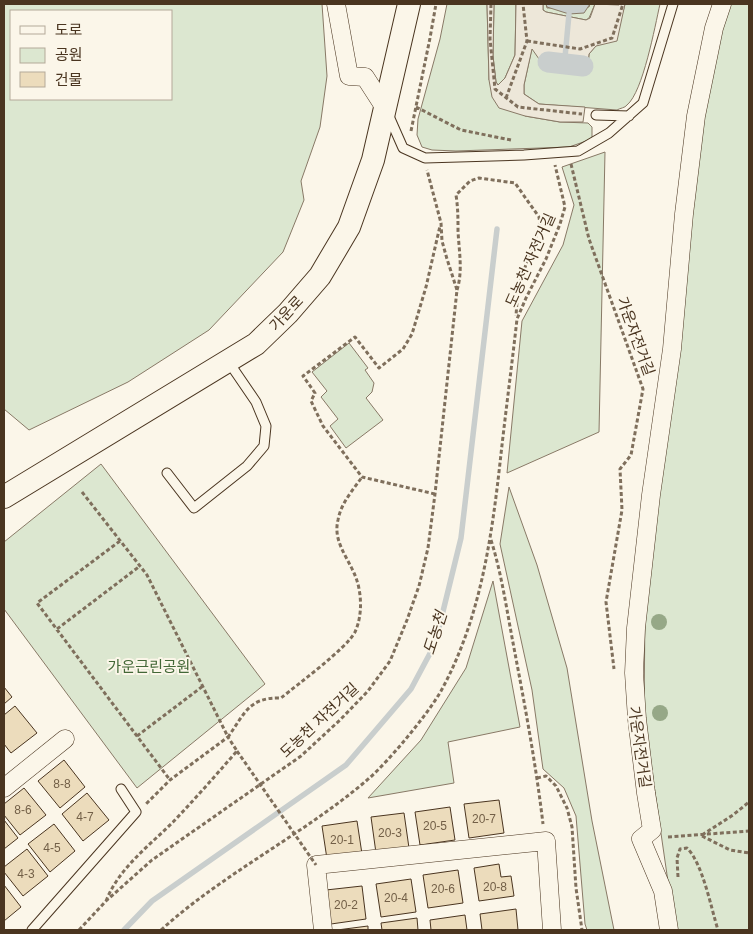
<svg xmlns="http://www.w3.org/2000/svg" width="753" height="934" font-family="Helvetica,'Noto Sans KR',sans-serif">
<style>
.green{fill:#dce7d0;stroke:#887966;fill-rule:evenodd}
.parking{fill:#ede7d9;stroke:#887966}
.water{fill:#c9cecd;stroke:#887966}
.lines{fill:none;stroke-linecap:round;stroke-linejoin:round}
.stream{stroke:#c9cecd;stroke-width:5.5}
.canal{stroke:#c9cecd;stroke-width:21}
.building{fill:#ecdcbc;stroke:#4a3520}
.service-casing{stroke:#4a3520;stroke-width:11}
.minor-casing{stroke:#4a3520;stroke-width:19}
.tertiary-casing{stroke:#4a3520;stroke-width:24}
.path{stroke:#7f6f5c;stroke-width:3;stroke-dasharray:4 2.5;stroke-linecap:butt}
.service{stroke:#fbf6e9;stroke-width:9}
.minor{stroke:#fbf6e9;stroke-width:18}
.tertiary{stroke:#fbf6e9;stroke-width:22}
.path-bridge{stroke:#7f6f5c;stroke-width:3;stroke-dasharray:4 2.5;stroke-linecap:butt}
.tree{fill:#96a887}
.labels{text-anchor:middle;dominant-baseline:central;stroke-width:4;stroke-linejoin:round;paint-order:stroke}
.number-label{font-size:12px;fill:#725f47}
.street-label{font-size:15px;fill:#4a3520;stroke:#fbf6e9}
.park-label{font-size:15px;fill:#436837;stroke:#fbf6e9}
.water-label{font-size:16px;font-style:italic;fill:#4a3520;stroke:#fbf6e9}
</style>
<rect width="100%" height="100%" fill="#fbf6e9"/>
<!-- green -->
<path class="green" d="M 4,4 L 322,4 L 327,76 L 320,127 L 301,181 L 304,200 L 283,252 L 209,330 L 128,382 L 29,430 L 4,409 ZM 11,11 L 171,11 L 171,99 L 11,99 Z
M 447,4 L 487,4 L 489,80 L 525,116 L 560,122 L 588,123 L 592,127 L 592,139 L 569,147 L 456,151 L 432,150 L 422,147 L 417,135 L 418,119 L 440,39 Z
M 494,4 L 516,4 L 515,55 L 505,78 L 498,85 L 496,82 L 493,56 Z
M 543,4 L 546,4 L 547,8 L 589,7 L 590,4 L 595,4 L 589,18 L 586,20 L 546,12 L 543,10 Z
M 625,4 L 660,4 C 655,26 643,92 627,105 C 625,108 620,108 617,110 L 539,104 L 524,94 L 524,85 L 532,48 L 588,65 L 589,54 L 623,12 Z
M 728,4 L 749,4 L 749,930 L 675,930 L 644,716 L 645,609 L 691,207 L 711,65 Z
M 605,152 L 599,432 L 507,473 L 522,321 L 563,245 L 574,205 L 562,167 Z
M 349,343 L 368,368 L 365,370 L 374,383 L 372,392 L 366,398 L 383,420 L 346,448 L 330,426 L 338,419 L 321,397 L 327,391 L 312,372 Z
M 101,464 L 265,684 L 137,788 L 4,609 L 4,542 Z
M 509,487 L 537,565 L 567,668 L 592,821 L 614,930 L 587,930 L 585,924 L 576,816 L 564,788 L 543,769 L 532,690 L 500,544 Z
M 493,581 L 520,727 L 448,742 L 454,783 L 368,798 L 421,740 L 466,668 Z"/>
<!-- parking -->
<path class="parking" d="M 487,4 L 494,4 L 493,56 L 496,82 L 498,85 L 505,78 L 515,55 L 516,4 L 543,4 L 543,10 L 546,12 L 586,20 L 590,18 L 595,4 L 619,5 L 620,4 L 625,4 L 617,41 L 596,46 L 589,54 L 588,65 L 585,71 L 544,66 L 532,49 L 524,85 L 524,94 L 539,104 L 585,107 L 583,122 L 560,122 L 525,116 L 499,108 L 492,97 L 489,80 Z"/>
<!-- water -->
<path class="water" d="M 546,4 L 590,4 L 584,13 L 569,14 L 547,7 Z"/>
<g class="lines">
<!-- stream -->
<path class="stream" d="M 564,68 L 569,14
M 124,930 L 152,901 L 346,765 L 411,689 L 435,644 L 461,538 L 497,229"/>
<!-- canal -->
<path class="canal" d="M 548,62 L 583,66"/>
</g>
<!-- building -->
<path class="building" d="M 4,687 L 12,697 L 4,704 Z
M 15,706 L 37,733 L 11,753 L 4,744 L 4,715 Z
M 64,760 L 85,787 L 60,808 L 38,781 Z
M 24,788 L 46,815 L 20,835 L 4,815 L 4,804 Z
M 87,793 L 109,820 L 83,841 L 62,814 Z
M 499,800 L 504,833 L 469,838 L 464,804 Z
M 450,807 L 455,840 L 420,845 L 415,812 Z
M 404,813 L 409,848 L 376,853 L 371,817 Z
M 4,820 L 18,838 L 4,849 Z
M 357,821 L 362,854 L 327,859 L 322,826 Z
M 54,824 L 75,851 L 50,872 L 28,844 Z
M 27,849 L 48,876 L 23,896 L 4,872 L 4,867 Z
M 499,864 L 501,877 L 511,876 L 514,896 L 479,901 L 474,868 Z
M 458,870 L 463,903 L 428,908 L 423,875 Z
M 411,879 L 416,912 L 381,917 L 376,884 Z
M 4,885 L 21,907 L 4,921 Z
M 362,886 L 366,919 L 331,924 L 326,890 Z
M 516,909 L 518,930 L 482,930 L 480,914 Z
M 465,915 L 467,930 L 431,930 L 430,920 Z
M 417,918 L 418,930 L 382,930 L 381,923 Z
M 368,926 L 368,930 L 337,930 Z"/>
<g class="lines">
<!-- service casing -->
<g class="service-casing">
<path id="service" d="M 388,114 L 403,148 L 425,158 L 524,155 L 578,151 L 609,133 L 643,103 L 673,4
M 596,115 L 629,116
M 167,473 L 194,508 L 247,466 L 264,446 L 266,426 L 256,402 L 228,361
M 32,930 L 136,812 L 121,789"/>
</g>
<!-- minor casing -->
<g class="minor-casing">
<path id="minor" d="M 336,4 L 349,76 L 365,77 L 385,108
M 4,788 L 65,739
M 323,930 L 316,865 L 546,841 L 552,930
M 669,930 L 663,891 L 641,839 L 652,830 L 646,793 L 637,719 L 634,673 L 636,628 L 651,495 L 672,349 L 684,214 L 696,116 L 714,28 L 722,4"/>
</g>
<!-- tertiary casing -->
<g class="tertiary-casing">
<path id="tertiary" d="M 4,497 L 256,344 L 288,313 L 320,276 L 349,227 L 373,160 L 409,4"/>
</g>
<!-- path -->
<path class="path" d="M 491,4 L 490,39 L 495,89 L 518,107 L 582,114
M 527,41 L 580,49 L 612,38 L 623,4
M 506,98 L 527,41 L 523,4
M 416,107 L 461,130 L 511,140
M 411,131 L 430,38 L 436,4
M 571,164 L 589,239 L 643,389 L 631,455 L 620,469 L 622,510 L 606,602 L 614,669
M 457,290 C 463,271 459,251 458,231 C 458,218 458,208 456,195 L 470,181 L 479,178 L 515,183 L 539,217 L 540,225 L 518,287 L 516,316
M 82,492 L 147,575 L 228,737 C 245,713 249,697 281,698 C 298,684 346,649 355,632 C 363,615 362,590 354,573 C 346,555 333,540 338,520 C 341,503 353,490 362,477
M 435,494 L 362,477 L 323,426 L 311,401 L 315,393 L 303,376 L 355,337 L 379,368 L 403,349 L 412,334 L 426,287 L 440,226
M 491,540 C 502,575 507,612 514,648 C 525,706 536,765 543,824
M 120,541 L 37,603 L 170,780
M 57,629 L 140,566
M 137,736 L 203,686
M 537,778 L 546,776 L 556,786 L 567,808 L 572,827 L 576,888 L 582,930
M 702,835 L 733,815 L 749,802
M 702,836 L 730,850 L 749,853
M 668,837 L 749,831
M 678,877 L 677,858 L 680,849 L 687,848 C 703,864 711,908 718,930
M 106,901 C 119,868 148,847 173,822 C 195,799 216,775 237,751 L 228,737 L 170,780 L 146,804
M 79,930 L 106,901 L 152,860 L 301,756 L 340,720 L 368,691 L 390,661 L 407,620 L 419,586 L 428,548 L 435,494 L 457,290 L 447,259 L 442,241 L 441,223 L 427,170
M 161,930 C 224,873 301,836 366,781 C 380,769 393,754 405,740 C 418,724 431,708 441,691 C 481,618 492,536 501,454 C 506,409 512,364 517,319 L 526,298 L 546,259 L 560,224 L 565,207 L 555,165"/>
<!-- service -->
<use href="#service" class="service"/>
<!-- minor -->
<use href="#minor" class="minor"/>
<!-- tertiary -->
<use href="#tertiary" class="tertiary"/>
<!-- path-bridge -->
<path class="path-bridge" d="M 237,751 L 316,865"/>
</g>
<!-- trees -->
<g class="tree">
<circle cx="659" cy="622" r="8"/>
<circle cx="660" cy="713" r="8"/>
</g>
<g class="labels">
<!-- number labels -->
<g class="number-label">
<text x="62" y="784">8-8</text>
<text x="23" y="810">8-6</text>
<text x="85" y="817">4-7</text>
<text x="484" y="819">20-7</text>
<text x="435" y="826">20-5</text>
<text x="390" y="833">20-3</text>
<text x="342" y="840">20-1</text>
<text x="52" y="848">4-5</text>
<text x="26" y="874">4-3</text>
<text x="495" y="887">20-8</text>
<text x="443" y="889">20-6</text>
<text x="396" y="898">20-4</text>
<text x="346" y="905">20-2</text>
</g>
<!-- street labels -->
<g class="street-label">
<text transform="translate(530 260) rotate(-66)">도농천 자전거길</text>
<text transform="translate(286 313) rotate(-47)">가운로</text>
<text transform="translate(636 336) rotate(70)">가운자전거길</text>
<text transform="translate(319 720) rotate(-43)">도농천 자전거길</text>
<text transform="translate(640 747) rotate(82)">가운자전거길</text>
</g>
<!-- park labels -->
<g class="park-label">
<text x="149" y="666">가운근린공원</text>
</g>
<!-- water labels -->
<g class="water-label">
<text transform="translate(435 633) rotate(-72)">도농천</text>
</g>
</g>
<!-- border -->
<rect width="753" height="934" fill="none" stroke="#4a3520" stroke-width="10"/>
<!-- legend -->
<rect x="10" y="10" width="162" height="90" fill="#fbf6e9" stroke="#b4a999"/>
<rect x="20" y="26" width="25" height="8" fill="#fbf6e9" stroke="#b4a999"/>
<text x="55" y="35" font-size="15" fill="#4a3520">도로</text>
<rect x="20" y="48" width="25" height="15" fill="#dce7d0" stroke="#b4a999"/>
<text x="55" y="60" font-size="15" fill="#4a3520">공원</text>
<rect x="20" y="72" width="25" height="15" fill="#ecdcbc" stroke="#b4a999"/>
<text x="55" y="85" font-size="15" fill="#4a3520">건물</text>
</svg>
